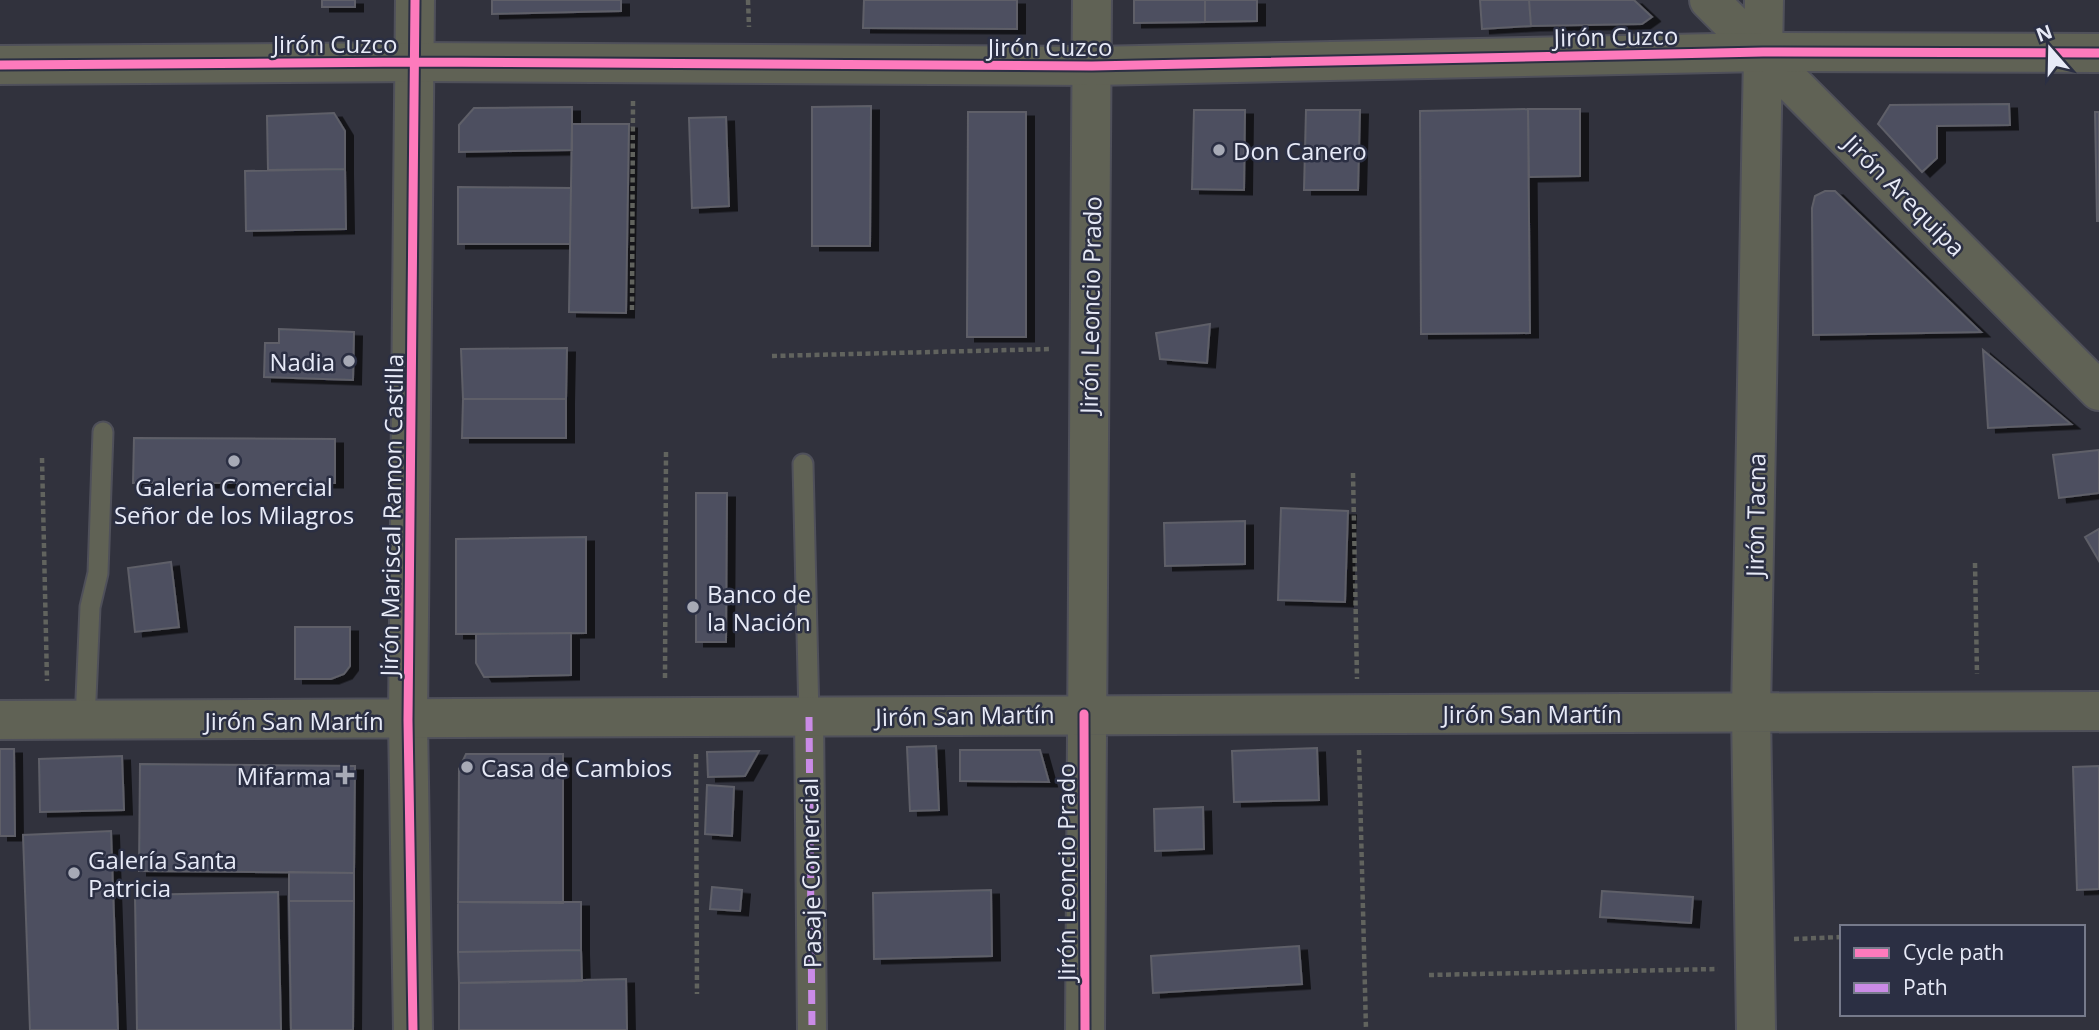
<svg xmlns="http://www.w3.org/2000/svg" width="2099" height="1030" font-family="'Open Sans',sans-serif">
<style>
.building{fill:#4d5061;stroke:#5e5f68;stroke-width:2;filter:url(#shadow)}
.lines{fill:none;stroke-linecap:round;stroke-linejoin:round}
.service-casing{stroke:#4f505a;stroke-width:23}
.pedestrian-casing{stroke:#4f505a;stroke-width:32}
.minor-casing{stroke:#4f505a;stroke-width:42}
.tertiary-casing{stroke:#4f505a;stroke-width:42}
.path{stroke:#61635e;stroke-width:4.5;stroke-dasharray:5 3.5;stroke-linecap:butt}
.service{stroke:#606255;stroke-width:19}
.pedestrian{stroke:#606255;stroke-width:28}
.minor{stroke:#606255;stroke-width:38}
.tertiary{stroke:#606255;stroke-width:38}
.quiet{stroke:#ca8be6;stroke-width:7;stroke-dasharray:14 7;stroke-linecap:butt}
.cycleway-casing{stroke:#2b2f43;stroke-width:13}
.cycleway{stroke:#fd7abc;stroke-width:9}
.poi-dot{fill:#a7aab6;stroke:#2b2f43;stroke-width:2.5}
.labels{text-anchor:middle;dominant-baseline:central;stroke-width:5;stroke-linejoin:round;paint-order:stroke}
.street-label{font-size:24px;fill:#e7eaf7;stroke:#2b2f43}
.poi-label{font-size:24px;fill:#e7eaf7;stroke:#2b2f43;text-anchor:start}
</style>
<defs>
<filter id="shadow"><feDropShadow dx="8" dy="4.5" stdDeviation="0" flood-color="#0009"/></filter>
</defs>
<rect width="100%" height="100%" fill="#31323d"/>
<!-- building -->
<path class="building" d="M 322,0 L 355,0 L 355,7 L 322,7 Z
M 492,0 L 621,0 L 621,11 L 492,14 Z
M 864,0 L 1017,0 L 1017,29 L 863,28 Z
M 1134,0 L 1205,0 L 1205,22 L 1134,23 Z
M 1205,0 L 1257,0 L 1257,21 L 1205,22 Z
M 1480,0 L 1529,0 L 1531,26 L 1482,29 Z
M 1529,0 L 1634,0 L 1652,17 L 1642,24 L 1531,26 Z
M 2009,104 L 2010,125 L 1937,126 L 1937,158 L 1922,172 L 1878,124 L 1890,105 Z
M 871,106 L 870,246 L 812,246 L 812,107 Z
M 572,107 L 572,150 L 459,152 L 459,125 L 474,108 Z
M 1528,109 L 1580,109 L 1580,176 L 1529,177 Z
M 1528,109 L 1530,333 L 1421,334 L 1420,111 Z
M 1194,110 L 1245,110 L 1244,190 L 1192,189 Z
M 1306,110 L 1360,110 L 1358,190 L 1304,190 Z
M 968,112 L 1026,112 L 1026,337 L 967,337 Z
M 2095,112 L 2099,112 L 2099,221 L 2097,221 Z
M 334,113 L 345,131 L 345,169 L 268,170 L 267,116 Z
M 726,117 L 729,206 L 692,208 L 689,118 Z
M 572,124 L 629,124 L 626,313 L 569,312 Z
M 345,169 L 346,229 L 246,231 L 245,171 Z
M 458,187 L 571,188 L 570,244 L 458,244 Z
M 1825,191 L 1835,191 L 1981,332 L 1813,335 L 1812,208 L 1815,196 Z
M 1210,324 L 1207,363 L 1160,359 L 1156,333 Z
M 279,329 L 354,332 L 353,380 L 264,377 L 265,343 L 279,343 Z
M 567,348 L 566,399 L 463,399 L 461,349 Z
M 1983,350 L 2071,424 L 1988,428 Z
M 463,399 L 566,399 L 566,438 L 462,438 Z
M 134,438 L 335,439 L 335,483 L 133,483 Z
M 2099,450 L 2099,493 L 2059,498 L 2053,455 Z
M 696,493 L 727,493 L 726,642 L 696,642 Z
M 1281,508 L 1348,511 L 1345,602 L 1278,600 Z
M 1245,521 L 1245,564 L 1165,566 L 1164,523 Z
M 2099,529 L 2099,561 L 2085,537 Z
M 586,537 L 586,633 L 456,634 L 456,539 Z
M 171,562 L 179,627 L 135,632 L 128,568 Z
M 295,627 L 350,627 L 350,666 L 344,674 L 331,679 L 295,679 Z
M 571,633 L 571,675 L 484,677 L 476,663 L 476,634 Z
M 936,746 L 939,810 L 910,811 L 907,747 Z
M 1317,748 L 1319,800 L 1234,802 L 1232,751 Z
M 0,749 L 14,749 L 15,836 L 0,836 Z
M 960,750 L 1040,750 L 1049,782 L 960,781 Z
M 759,751 L 745,776 L 708,777 L 707,752 Z
M 466,754 L 563,754 L 563,903 L 458,902 L 459,769 Z
M 122,756 L 124,810 L 40,812 L 39,759 Z
M 140,764 L 355,766 L 354,873 L 139,871 Z
M 2099,766 L 2099,889 L 2077,890 L 2073,767 Z
M 707,785 L 734,787 L 732,836 L 705,834 Z
M 1203,807 L 1204,849 L 1155,851 L 1154,809 Z
M 111,831 L 118,1030 L 30,1030 L 23,835 Z
M 289,872 L 354,873 L 354,901 L 289,901 Z
M 712,887 L 742,890 L 740,911 L 710,909 Z
M 991,890 L 992,956 L 874,959 L 873,893 Z
M 1602,891 L 1693,897 L 1691,923 L 1600,917 Z
M 278,892 L 281,1030 L 137,1030 L 135,895 Z
M 289,901 L 354,901 L 353,1030 L 291,1030 Z
M 458,902 L 581,902 L 581,950 L 458,952 Z
M 1299,946 L 1302,984 L 1153,993 L 1151,956 Z
M 581,950 L 582,981 L 459,983 L 458,952 Z
M 626,979 L 627,1030 L 459,1030 L 459,983 Z"/>
<g class="lines">
<!-- service casing -->
<g class="service-casing">
<path id="service" d="M 803,464 L 809,717
M 85,721 L 90,607 L 98,573 L 103,432"/>
</g>
<!-- pedestrian casing -->
<g class="pedestrian-casing">
<path id="pedestrian" d="M 809,717 L 812,1030"/>
</g>
<!-- minor casing -->
<g class="minor-casing">
<path id="minor" d="M 1709,0 L 2099,391
M 0,720 L 2099,711
M 413,1030 L 408,720 L 415,0
M 1085,1030 L 1092,0
M 1756,1030 L 1751,712 L 1764,0"/>
</g>
<!-- tertiary casing -->
<g class="tertiary-casing">
<path id="tertiary" d="M 0,65 L 415,62 L 1092,66 L 1763,52 L 2099,53"/>
</g>
<!-- path -->
<path class="path" d="M 748,0 L 749,27
M 632,310 L 633,101
M 772,356 L 1051,349
M 42,458 L 47,681
M 1353,473 L 1357,679
M 1975,563 L 1977,674
M 665,678 L 666,451
M 1359,750 L 1366,1030
M 696,754 L 697,994
M 1794,939 L 1842,937
M 1429,975 L 1718,969"/>
<!-- service -->
<use href="#service" class="service"/>
<!-- pedestrian -->
<use href="#pedestrian" class="pedestrian"/>
<!-- minor -->
<use href="#minor" class="minor"/>
<!-- tertiary -->
<use href="#tertiary" class="tertiary"/>
<!-- quiet -->
<path class="quiet" d="M 809,717 L 812,1030"/>
<!-- cycleway casing -->
<g class="cycleway-casing">
<path id="cycleway" d="M 0,65 L 415,62 L 1092,66 L 1763,52 L 2099,53
M 1084,714 L 1085,1030
M 413,1030 L 408,720 L 415,0"/>
</g>
<!-- cycleway -->
<use href="#cycleway" class="cycleway"/>
</g>
<!-- markers -->
<g class="poi-dot">
<circle cx="1219" cy="150" r="7"/>
<circle cx="349" cy="361" r="7"/>
<circle cx="234" cy="461" r="7"/>
<circle cx="693" cy="607" r="7"/>
<circle cx="467" cy="767" r="7"/>
<path d="M341.5 764.5h7v7h7v7h-7v7h-7v-7h-7v-7h7z"/>
<circle cx="74" cy="873" r="7"/>
</g>
<g class="labels">
<!-- street labels -->
<g class="street-label">
<text transform="translate(1616 36) rotate(-1)">Jirón Cuzco</text>
<text x="335" y="43">Jirón Cuzco</text>
<text x="1050" y="46">Jirón Cuzco</text>
<text transform="translate(1905 195) rotate(45)">Jirón Arequipa</text>
<text transform="translate(1090 305) rotate(-89)">Jirón Leoncio Prado</text>
<text transform="translate(391 515) rotate(-89)">Jirón Mariscal Ramon Castilla</text>
<text transform="translate(1755 515) rotate(-89)">Jirón Tacna</text>
<text x="1532" y="713">Jirón San Martín</text>
<text transform="translate(965 715) rotate(-1)">Jirón San Martín</text>
<text x="294" y="720">Jirón San Martín</text>
<text transform="translate(1065 872) rotate(-90)">Jirón Leoncio Prado</text>
<text transform="translate(810 873) rotate(-91)">Pasaje Comercial</text>
</g>
<!-- poi labels -->
<g class="poi-label">
<text x="1233" y="150">Don Canero</text>
<text x="335" y="361" text-anchor="end">Nadia</text>
<text x="234" y="486" text-anchor="middle">Galeria Comercial<tspan x="234" dy="28">Señor de los Milagros</tspan></text>
<text x="707" y="593">Banco de<tspan x="707" dy="28">la Nación</tspan></text>
<text x="481" y="767">Casa de Cambios</text>
<text x="331" y="775" text-anchor="end">Mifarma</text>
<text x="88" y="859">Galería Santa<tspan x="88" dy="28">Patricia</tspan></text>
</g>
</g>
<!-- legend -->
<rect x="1840" y="925" width="245" height="91" fill="#2b2f43" stroke="#767a8b" stroke-width="2"/>
<rect x="1854" y="948" width="35" height="10" fill="#fd7abc" stroke="#767a8b" stroke-width="2"/>
<text x="1903" y="960" font-size="21" fill="#e7eaf7">Cycle path</text>
<rect x="1854" y="983" width="35" height="10" fill="#ca8be6" stroke="#767a8b" stroke-width="2"/>
<text x="1903" y="995" font-size="21" fill="#e7eaf7">Path</text>
<!-- north arrow -->
<g transform="translate(2050 49) rotate(340)" stroke="#2b2f43" stroke-width="5" paint-order="stroke">
<path d="M0-5L12 26L0 18L-12 26Z" fill="#e7eaf7"/>
<text y="-10" font-size="19" font-weight="bold" text-anchor="middle" fill="#e7eaf7">N</text>
</g>
</svg>
